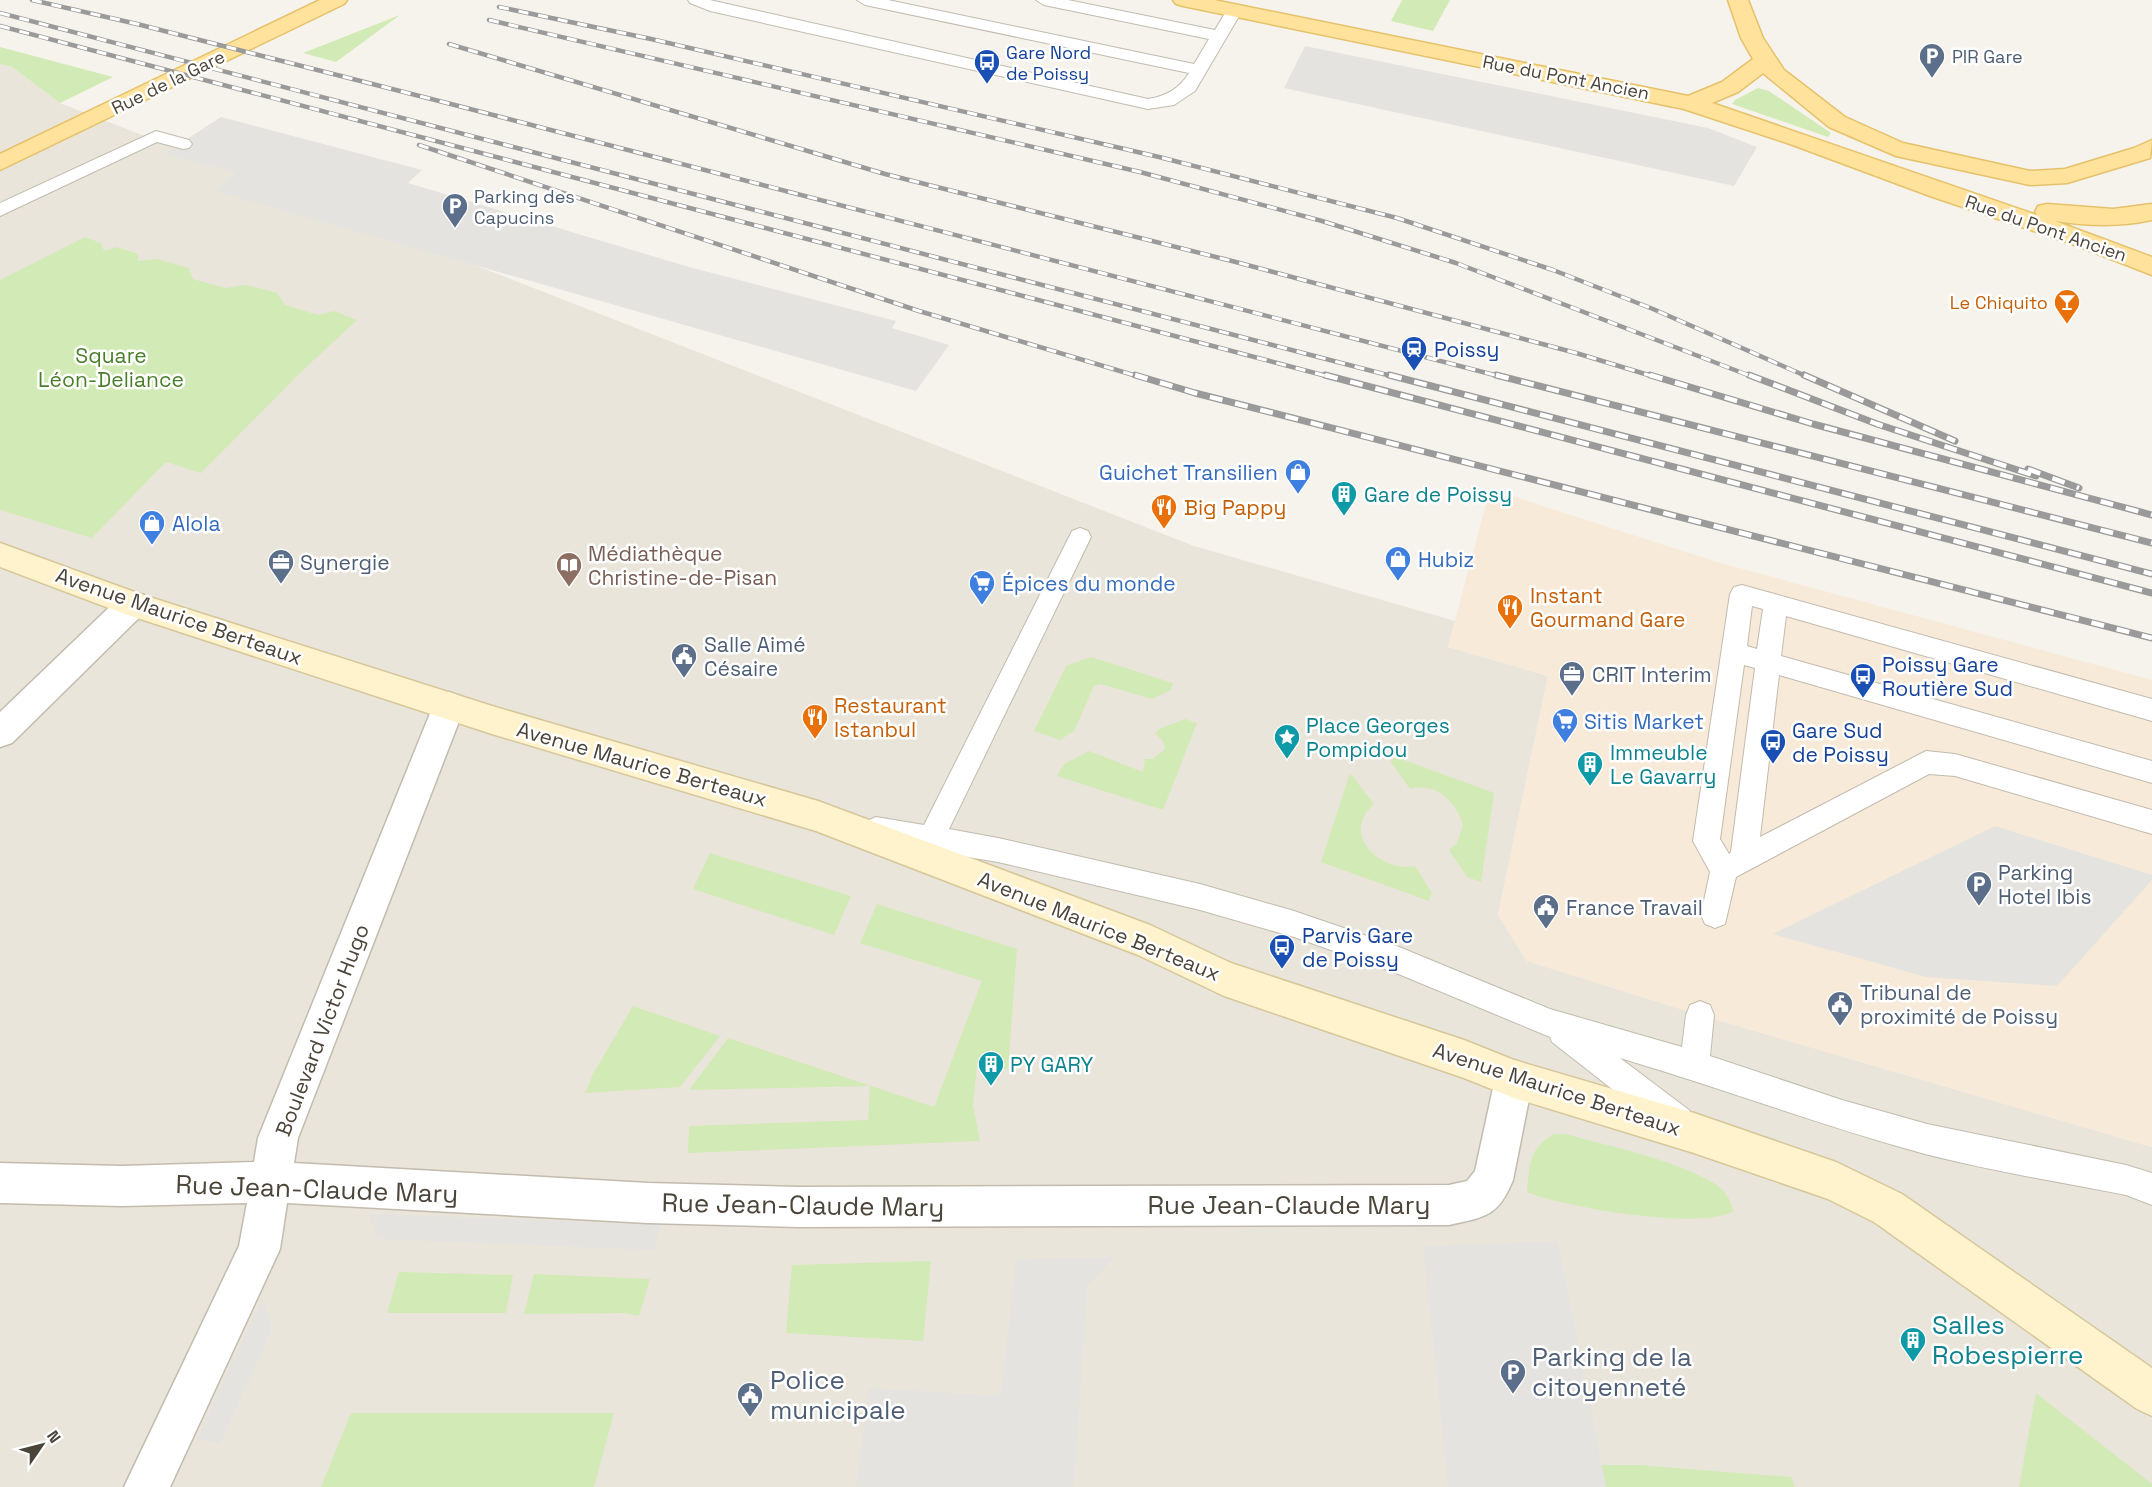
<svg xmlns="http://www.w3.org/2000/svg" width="2152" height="1487" font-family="'Space Grotesk',sans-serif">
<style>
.residential{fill:#eae5da}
.commercial{fill:#f7ead8}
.green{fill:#d2eab5}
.parking{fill:#e5e3e0}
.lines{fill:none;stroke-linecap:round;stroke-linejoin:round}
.lane-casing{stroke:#c2bbae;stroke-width:2}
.street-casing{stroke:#c2bbae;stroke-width:3}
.secondary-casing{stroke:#d6c79b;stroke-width:3}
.primary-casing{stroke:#e6c16a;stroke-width:3}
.lane{fill:#fff;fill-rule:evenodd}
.street{fill:#fff;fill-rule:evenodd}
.secondary{fill:#fff3cd;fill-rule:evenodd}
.primary{fill:#ffe39c;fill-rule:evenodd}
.rail-far1-casing{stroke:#9a9a9a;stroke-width:4.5}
.rail-casing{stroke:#9a9a9a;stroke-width:7}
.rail-far1{stroke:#fff;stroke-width:3;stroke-dasharray:10;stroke-linecap:butt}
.rail{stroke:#fff;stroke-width:4.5;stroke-dasharray:13;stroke-linecap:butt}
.labels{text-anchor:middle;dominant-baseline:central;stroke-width:5;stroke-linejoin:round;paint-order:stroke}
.far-transit-label{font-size:18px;fill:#164399;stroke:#fff;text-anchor:start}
.far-service-label{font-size:18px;fill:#4e5e75;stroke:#fff;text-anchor:start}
.far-street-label{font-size:18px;fill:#4b4439;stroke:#fff}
.far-food-label{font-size:18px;fill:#c56008;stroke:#fff;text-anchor:end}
.transit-label{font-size:21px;fill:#164399;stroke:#fff;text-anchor:start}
.park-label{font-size:21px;fill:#4a7f2a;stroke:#fff}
.shop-label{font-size:21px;fill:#366cbe;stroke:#fff;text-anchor:start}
.culture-label{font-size:21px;fill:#0d838f;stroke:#fff;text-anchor:start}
.food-label{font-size:21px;fill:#c56008;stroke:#fff;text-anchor:start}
.education-label{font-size:21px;fill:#785e54;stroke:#fff;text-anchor:start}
.service-label{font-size:21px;fill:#4e5e75;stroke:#fff;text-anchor:start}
.street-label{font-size:21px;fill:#4b4439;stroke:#fff}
.near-street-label{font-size:26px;fill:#4b4439;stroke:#fff}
.near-culture-label{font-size:26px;fill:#0d838f;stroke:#fff;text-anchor:start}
.near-service-label{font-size:26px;fill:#4e5e75;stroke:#fff;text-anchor:start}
</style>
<rect width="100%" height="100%" fill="#f6f3ec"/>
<!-- residential -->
<path class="residential" d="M 0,64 L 12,67 L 60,103 L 1194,546 L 1455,621 L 1448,647 L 1548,676 L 1498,915 L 1527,961 L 1700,1015 L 2152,1147 L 2152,1487 L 0,1487 Z"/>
<!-- commercial -->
<path class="commercial" d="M 1490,489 L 1717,562 L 2152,680 L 2152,1147 L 1700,1015 L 1527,961 L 1498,915 L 1548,676 L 1448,647 Z"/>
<!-- green -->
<path class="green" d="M 1402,0 L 1450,0 L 1433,31 L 1391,21 Z
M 400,15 L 336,62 L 303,53 Z
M 0,47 L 113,77 L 60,103 L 12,67 L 0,64 Z
M 1758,88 L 1769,91 L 1831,133 L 1828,137 L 1732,104 L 1735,100 Z
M 85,237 L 101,243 L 104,251 L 117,247 L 138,254 L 138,261 L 157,259 L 189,268 L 193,279 L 225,288 L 247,285 L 277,293 L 285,305 L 318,315 L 334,311 L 357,320 L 300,373 L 201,473 L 166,462 L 92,538 L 0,510 L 0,280 Z
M 1091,657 L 1173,683 L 1171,690 L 1152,699 L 1101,684 L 1094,686 L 1074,731 L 1060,740 L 1034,731 L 1066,666 Z
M 1185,719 L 1197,723 L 1163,810 L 1057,776 L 1064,764 L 1089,751 L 1143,772 L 1145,759 L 1153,759 L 1165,749 L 1163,741 L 1155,733 L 1159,729 Z
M 1396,757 L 1494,793 L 1481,882 L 1467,877 L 1449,850 L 1457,843 L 1463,825 C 1455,800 1436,782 1410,789 L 1390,761 Z
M 1350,773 L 1374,804 C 1340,834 1379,872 1415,866 L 1432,893 L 1429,901 L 1321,862 Z
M 710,853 L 851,896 L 834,935 L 693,889 Z
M 877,904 L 1017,949 L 1008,1069 L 977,1066 L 973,1105 L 980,1141 L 688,1153 L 689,1126 L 868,1120 L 870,1086 L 689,1090 L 728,1038 L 934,1107 L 982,981 L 860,943 Z
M 633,1006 L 720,1036 L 680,1087 L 585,1093 L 593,1074 Z
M 1554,1134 L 1566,1134 C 1612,1147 1677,1160 1717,1185 C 1726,1191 1731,1201 1733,1211 C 1703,1231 1562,1207 1527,1192 C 1530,1164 1528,1149 1554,1134 Z
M 931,1261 L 923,1341 L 786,1333 L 792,1265 Z
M 399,1272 L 513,1275 L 506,1313 L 387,1313 Z
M 534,1274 L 650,1279 L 639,1316 L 625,1313 L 524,1314 Z
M 2036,1393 L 2152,1484 L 2152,1487 L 2019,1487 Z
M 351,1413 L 614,1413 L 594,1487 L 321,1487 Z
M 1601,1465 L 1638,1465 L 1791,1477 L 1795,1487 L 1606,1487 Z"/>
<!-- parking -->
<path class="parking" d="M 1305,46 L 1708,128 L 1757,147 L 1734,186 L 1284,88 Z
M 221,117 L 422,170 L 408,183 L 689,267 L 896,321 L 892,328 L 949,345 L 916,391 L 215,191 L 236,173 L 164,154 Z
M 1995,826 L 2152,875 L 2152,880 L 2057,986 L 1926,977 L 1773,934 Z
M 368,1214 L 661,1224 L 655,1250 L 378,1239 Z
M 1558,1241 L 1606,1487 L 1448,1487 L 1423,1246 Z
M 1115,1257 L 1087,1286 L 1074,1487 L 856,1487 L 869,1388 L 1001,1396 L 1016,1259 Z
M 262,1298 L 272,1329 L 220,1444 L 197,1439 Z"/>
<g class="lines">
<!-- lane casing -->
<g class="lane-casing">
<path id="lane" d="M 688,0 L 710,0 L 1148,99 C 1166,96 1179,89 1189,73 L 865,5 L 857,0 L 888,0 L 1194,64 L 1209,39 L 1044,5 L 1036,0 L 1068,0 L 1215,30 L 1228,8 L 1240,8 L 1242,11 L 1195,91 L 1174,105 L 1148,109 L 710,11 L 690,3 Z
M 156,131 L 189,140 L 192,144 L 189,148 L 183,149 L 157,142 L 0,216 L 0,203 Z
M 1080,528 L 1088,531 L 1091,537 L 949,829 L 998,838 L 1200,884 L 1294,911 L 1399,947 L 1550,1009 L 1682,1047 L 1686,1015 L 1690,1005 L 1700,1001 L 1710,1005 L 1714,1015 L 1710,1056 L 1842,1100 L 1927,1124 L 2126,1165 L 2152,1173 L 2152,1205 L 2126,1195 C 2059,1182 1991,1171 1925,1154 C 1822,1126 1722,1088 1620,1058 L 1689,1110 L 1693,1121 L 1689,1132 L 1678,1136 L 1667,1132 L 1552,1042 L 1550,1037 L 1396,973 L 1294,937 L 1200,910 L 998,862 L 938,852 L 933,863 L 923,866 L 913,863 L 910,854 L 913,847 L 867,837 L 863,829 L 867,821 L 876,817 L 924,825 L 1069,537 L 1072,531 Z
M 1742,585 L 2152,699 L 2152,721 L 1786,616 L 1781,656 L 2152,761 L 2152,783 L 1779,675 L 1760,837 L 1926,751 L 1955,754 L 2152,810 L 2152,834 L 1955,776 L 1929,774 L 1736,877 L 1725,924 L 1715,928 L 1705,924 L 1701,915 L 1710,872 L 1693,841 L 1730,594 L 1734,587 ZM 1752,606 L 1763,609 L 1757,649 L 1747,646 ZM 1744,665 L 1755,668 L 1731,852 L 1729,854 L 1720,839 Z"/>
</g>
<!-- street casing -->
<g class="street-casing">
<path id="street" d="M 133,592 L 144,595 L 148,604 L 144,613 L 12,743 L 0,747 L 0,712 L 122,595 Z
M 449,692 L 460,696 L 465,706 L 298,1138 L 294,1163 L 648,1183 L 798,1187 L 1449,1185 L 1467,1181 L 1475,1171 L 1495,1079 L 1500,1065 L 1514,1060 L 1528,1065 L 1533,1079 L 1513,1180 C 1498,1217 1485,1217 1449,1225 L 798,1227 L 648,1223 L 287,1203 L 280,1249 L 170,1487 L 124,1487 L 239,1246 L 247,1203 L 122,1206 L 0,1203 L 0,1163 L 122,1166 L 254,1162 L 258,1138 L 433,706 L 438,696 Z"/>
</g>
<!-- secondary casing -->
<g class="secondary-casing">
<path id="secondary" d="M 0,543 L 140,594 L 492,706 L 818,801 L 1150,925 L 1231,963 L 1464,1040 L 1514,1060 L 1694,1113 L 1836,1162 L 1902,1194 L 2152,1368 L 2152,1416 L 2137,1409 L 1874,1222 L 1828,1199 L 1694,1153 L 1514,1098 L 1464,1078 L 1224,996 L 1138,955 L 816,831 L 492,734 L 122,613 L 0,567 Z"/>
</g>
<!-- primary casing -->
<g class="primary-casing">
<path id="primary" d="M 320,0 L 347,0 L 344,4 L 0,170 L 0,154 Z
M 1173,0 L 1214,0 L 1688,96 L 1722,82 L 1753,59 L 1741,38 L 1728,0 L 1748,0 L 1763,38 L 1784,70 L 1845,117 L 1903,143 L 2030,171 L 2065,169 L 2134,148 L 2152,140 L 2150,158 L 2067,183 L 2030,185 L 1896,156 L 1829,127 L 1763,73 L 1738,92 L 1712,103 L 2037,215 L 2035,212 L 2038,206 L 2047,204 L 2113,209 L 2152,204 L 2152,220 C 2120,227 2088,226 2055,221 L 2152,257 L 2152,275 L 2072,244 L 1930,196 L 1790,144 L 1684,109 L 1183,6 L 1176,4 Z"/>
</g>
<!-- lane -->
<use href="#lane" class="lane"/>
<!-- street -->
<use href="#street" class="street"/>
<!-- secondary -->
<use href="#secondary" class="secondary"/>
<!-- primary -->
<use href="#primary" class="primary"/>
<!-- rail-far1 casing -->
<g class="rail-far1-casing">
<path id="rail-far1" d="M 32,0 L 137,24 L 447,103 L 1502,377
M 499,7 L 651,39 L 1159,157 L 1397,218 L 1553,270 L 1653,309 L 1808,377
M 0,13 L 1395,377
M 489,20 L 1140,172 L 1322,221 L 1456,263 L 1753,377
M 0,26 L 1330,377
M 449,44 L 885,174 L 1232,261 L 1576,353 L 1655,377
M 419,145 L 919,311 L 1140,377"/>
</g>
<!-- rail casing -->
<g class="rail-casing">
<path id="rail" d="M 1135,375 L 1195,393 L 2152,638
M 1325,375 L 2152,593
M 1389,375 L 2152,574
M 1496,375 L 2152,543
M 1650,375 L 1813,424 L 2152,515
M 1749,375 L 1877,424 L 2036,476
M 1804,375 L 1955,441
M 2028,469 L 2079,488"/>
</g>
<!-- rail-far1 -->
<use href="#rail-far1" class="rail-far1"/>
<!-- rail -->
<use href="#rail" class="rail"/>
</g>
<!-- icons -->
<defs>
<g id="parking-pin" transform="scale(1.35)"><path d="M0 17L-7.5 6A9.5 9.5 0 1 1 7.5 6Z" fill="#5c6f8a" stroke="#fff"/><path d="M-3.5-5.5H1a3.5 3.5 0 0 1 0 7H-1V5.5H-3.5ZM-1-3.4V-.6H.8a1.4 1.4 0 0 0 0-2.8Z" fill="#fff"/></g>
<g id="bus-pin" transform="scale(1.35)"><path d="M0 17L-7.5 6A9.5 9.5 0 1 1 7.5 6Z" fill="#1a4fb4" stroke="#fff"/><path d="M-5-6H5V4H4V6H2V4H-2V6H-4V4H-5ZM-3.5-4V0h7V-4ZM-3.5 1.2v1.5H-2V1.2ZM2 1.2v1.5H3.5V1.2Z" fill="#fff"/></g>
<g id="bar-pin" transform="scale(1.35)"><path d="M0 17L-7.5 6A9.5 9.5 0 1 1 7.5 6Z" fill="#e8710a" stroke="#fff"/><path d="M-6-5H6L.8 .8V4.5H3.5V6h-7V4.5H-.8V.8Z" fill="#fff"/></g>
<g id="station-pin" transform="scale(1.35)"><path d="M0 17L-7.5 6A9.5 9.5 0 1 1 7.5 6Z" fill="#1a4fb4" stroke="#fff"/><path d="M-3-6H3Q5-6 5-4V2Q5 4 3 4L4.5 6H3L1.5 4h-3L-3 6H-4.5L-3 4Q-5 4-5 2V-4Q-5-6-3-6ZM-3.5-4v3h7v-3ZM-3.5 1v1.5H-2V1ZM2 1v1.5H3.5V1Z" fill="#fff"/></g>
<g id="shop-pin" transform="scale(1.35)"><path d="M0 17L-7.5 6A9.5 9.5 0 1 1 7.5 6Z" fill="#3f7fe0" stroke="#fff"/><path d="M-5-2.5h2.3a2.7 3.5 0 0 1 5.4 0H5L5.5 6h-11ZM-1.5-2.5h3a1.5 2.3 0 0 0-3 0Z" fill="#fff"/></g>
<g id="building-pin" transform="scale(1.35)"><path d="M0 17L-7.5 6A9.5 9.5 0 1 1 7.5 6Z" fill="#0f9aa8" stroke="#fff"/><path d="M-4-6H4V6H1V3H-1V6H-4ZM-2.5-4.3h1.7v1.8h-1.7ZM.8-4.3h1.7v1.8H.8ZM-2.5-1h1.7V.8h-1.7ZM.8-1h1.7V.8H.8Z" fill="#fff"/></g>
<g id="restaurant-pin" transform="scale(1.35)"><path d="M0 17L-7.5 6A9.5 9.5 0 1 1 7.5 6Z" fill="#e8710a" stroke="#fff"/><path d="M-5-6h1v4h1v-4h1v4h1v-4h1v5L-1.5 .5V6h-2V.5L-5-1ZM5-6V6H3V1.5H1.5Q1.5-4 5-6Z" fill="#fff"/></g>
<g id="office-pin" transform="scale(1.35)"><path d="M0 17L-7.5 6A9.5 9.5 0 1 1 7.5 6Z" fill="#5c6f8a" stroke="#fff"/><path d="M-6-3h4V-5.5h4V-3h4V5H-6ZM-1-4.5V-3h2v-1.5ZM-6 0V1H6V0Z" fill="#fff"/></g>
<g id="library-pin" transform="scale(1.35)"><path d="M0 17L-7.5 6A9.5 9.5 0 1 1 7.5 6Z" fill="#8d6e63" stroke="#fff"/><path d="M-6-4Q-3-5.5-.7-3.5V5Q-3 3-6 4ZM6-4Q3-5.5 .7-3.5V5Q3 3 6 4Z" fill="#fff"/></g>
<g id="supermarket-pin" transform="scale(1.35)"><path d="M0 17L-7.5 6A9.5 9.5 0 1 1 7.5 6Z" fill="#3f7fe0" stroke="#fff"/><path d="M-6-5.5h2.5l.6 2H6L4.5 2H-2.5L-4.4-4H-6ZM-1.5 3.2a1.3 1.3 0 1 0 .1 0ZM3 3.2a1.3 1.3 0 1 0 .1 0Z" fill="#fff"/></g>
<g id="civic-pin" transform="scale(1.35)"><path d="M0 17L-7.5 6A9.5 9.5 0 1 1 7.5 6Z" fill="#5c6f8a" stroke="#fff"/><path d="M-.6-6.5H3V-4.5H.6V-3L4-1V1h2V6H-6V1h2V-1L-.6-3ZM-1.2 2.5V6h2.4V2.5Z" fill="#fff"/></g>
<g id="sight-pin" transform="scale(1.35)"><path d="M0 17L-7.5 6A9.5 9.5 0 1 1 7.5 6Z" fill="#0f9aa8" stroke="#fff"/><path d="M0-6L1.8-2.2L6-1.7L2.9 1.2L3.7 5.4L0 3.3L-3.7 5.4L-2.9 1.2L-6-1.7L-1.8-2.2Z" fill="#fff"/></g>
</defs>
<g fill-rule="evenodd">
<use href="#parking-pin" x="1932" y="56"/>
<use href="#bus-pin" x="987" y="62"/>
<use href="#parking-pin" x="455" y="206"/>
<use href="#bar-pin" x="2067" y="302"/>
<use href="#station-pin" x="1414" y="349"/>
<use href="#shop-pin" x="1298" y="472"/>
<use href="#building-pin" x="1344" y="494"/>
<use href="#restaurant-pin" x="1164" y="507"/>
<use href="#shop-pin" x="152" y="523"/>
<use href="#shop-pin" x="1398" y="559"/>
<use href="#office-pin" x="281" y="562"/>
<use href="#library-pin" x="569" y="565"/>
<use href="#supermarket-pin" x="982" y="583"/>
<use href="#restaurant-pin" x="1510" y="607"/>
<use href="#civic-pin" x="684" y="656"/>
<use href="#office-pin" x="1572" y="674"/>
<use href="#bus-pin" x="1863" y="676"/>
<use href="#restaurant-pin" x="815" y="717"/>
<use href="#supermarket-pin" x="1565" y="721"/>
<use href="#sight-pin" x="1287" y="737"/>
<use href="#bus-pin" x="1773" y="742"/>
<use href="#building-pin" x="1590" y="764"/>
<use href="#parking-pin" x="1979" y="884"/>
<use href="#civic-pin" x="1546" y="907"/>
<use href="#bus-pin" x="1282" y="947"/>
<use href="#civic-pin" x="1840" y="1004"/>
<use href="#building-pin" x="991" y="1064"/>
<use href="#building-pin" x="1913" y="1340"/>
<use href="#parking-pin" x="1513" y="1372"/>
<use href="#civic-pin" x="750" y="1395"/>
</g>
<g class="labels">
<!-- far-transit labels -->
<g class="far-transit-label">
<text x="1006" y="52">Gare Nord<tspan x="1006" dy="21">de Poissy</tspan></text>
</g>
<!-- far-service labels -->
<g class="far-service-label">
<text x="1952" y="56">PIR Gare</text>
<text x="474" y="196">Parking des<tspan x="474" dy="21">Capucins</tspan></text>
</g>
<!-- far-street labels -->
<g class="far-street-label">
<text transform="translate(1566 77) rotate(11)">Rue du Pont Ancien</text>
<text transform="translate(168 82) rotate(-26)">Rue de la Gare</text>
<text transform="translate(2046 228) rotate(19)">Rue du Pont Ancien</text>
</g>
<!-- far-food labels -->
<g class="far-food-label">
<text x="2048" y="302">Le Chiquito</text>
</g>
<!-- transit labels -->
<g class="transit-label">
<text x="1434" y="349">Poissy</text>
<text x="1882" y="664">Poissy Gare<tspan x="1882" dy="24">Routière Sud</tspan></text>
<text x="1792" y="730">Gare Sud<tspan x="1792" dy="24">de Poissy</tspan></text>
<text x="1302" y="935">Parvis Gare<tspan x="1302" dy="24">de Poissy</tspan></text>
</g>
<!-- park labels -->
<g class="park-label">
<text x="111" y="355">Square<tspan x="111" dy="24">Léon-Deliance</tspan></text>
</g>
<!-- shop labels -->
<g class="shop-label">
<text x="1278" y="472" text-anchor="end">Guichet Transilien</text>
<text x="172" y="523">Alola</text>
<text x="1418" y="559">Hubiz</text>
<text x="1002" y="583">Épices du monde</text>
<text x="1584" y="721">Sitis Market</text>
</g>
<!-- culture labels -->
<g class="culture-label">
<text x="1364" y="494">Gare de Poissy</text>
<text x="1306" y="725">Place Georges<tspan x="1306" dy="24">Pompidou</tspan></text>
<text x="1610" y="752">Immeuble<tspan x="1610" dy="24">Le Gavarry</tspan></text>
<text x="1010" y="1064">PY GARY</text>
</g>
<!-- food labels -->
<g class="food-label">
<text x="1184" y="507">Big Pappy</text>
<text x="1530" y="595">Instant<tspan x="1530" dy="24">Gourmand Gare</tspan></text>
<text x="834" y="705">Restaurant<tspan x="834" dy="24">Istanbul</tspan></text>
</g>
<!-- education labels -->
<g class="education-label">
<text x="588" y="553">Médiathèque<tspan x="588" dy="24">Christine-de-Pisan</tspan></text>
</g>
<!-- service labels -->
<g class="service-label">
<text x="300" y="562">Synergie</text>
<text x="704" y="644">Salle Aimé<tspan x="704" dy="24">Césaire</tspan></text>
<text x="1592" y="674">CRIT Interim</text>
<text x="1998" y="872">Parking<tspan x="1998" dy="24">Hotel Ibis</tspan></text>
<text x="1566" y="907">France Travail</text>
<text x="1860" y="992">Tribunal de<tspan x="1860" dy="24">proximité de Poissy</tspan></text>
</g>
<!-- street labels -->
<g class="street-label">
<text transform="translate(179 616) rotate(19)">Avenue Maurice Berteaux</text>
<text transform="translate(642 764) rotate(16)">Avenue Maurice Berteaux</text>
<text transform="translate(1099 926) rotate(22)">Avenue Maurice Berteaux</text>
<text transform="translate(322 1030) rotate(-69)">Boulevard Victor Hugo</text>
<text transform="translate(1557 1089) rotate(18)">Avenue Maurice Berteaux</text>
</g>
<!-- near-street labels -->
<g class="near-street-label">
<text transform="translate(317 1189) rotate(2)">Rue Jean-Claude Mary</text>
<text transform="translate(803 1205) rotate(1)">Rue Jean-Claude Mary</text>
<text x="1289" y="1205">Rue Jean-Claude Mary</text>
</g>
<!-- near-culture labels -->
<g class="near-culture-label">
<text x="1932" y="1325">Salles<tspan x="1932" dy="30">Robespierre</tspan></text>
</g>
<!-- near-service labels -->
<g class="near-service-label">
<text x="1532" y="1357">Parking de la<tspan x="1532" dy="30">citoyenneté</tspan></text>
<text x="770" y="1380">Police<tspan x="770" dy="30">municipale</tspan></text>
</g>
</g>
<!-- north arrow -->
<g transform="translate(42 1445) rotate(55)" stroke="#ffffff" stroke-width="4.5" paint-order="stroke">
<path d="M0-4.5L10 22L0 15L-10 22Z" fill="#4b4439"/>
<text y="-9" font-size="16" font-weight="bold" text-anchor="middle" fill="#4b4439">N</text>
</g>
</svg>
